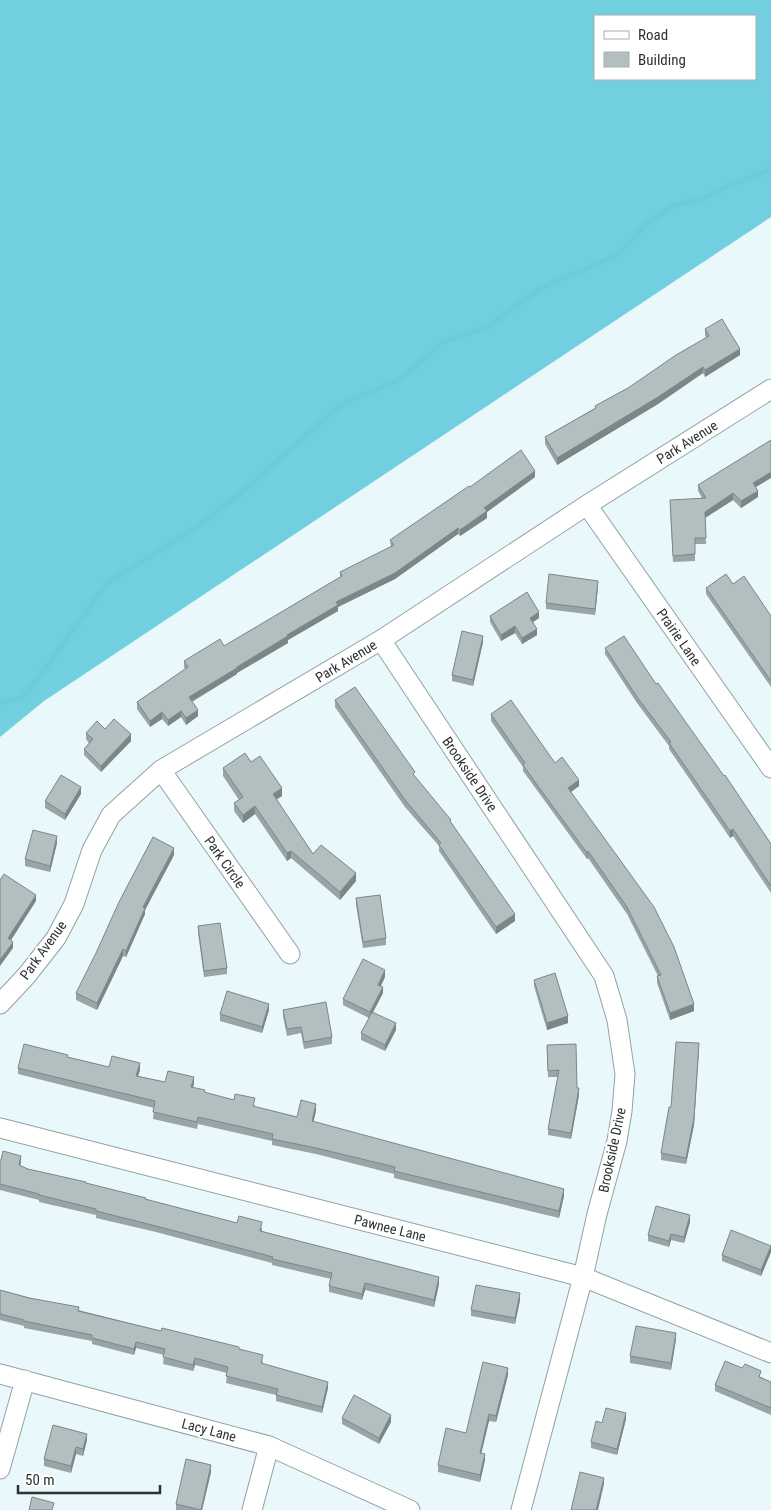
<svg xmlns="http://www.w3.org/2000/svg" width="771" height="1510" font-family="'Roboto Condensed',sans-serif">
<style>
.forest{fill:#72cfdf;fill-rule:evenodd}
.lines{fill:none;stroke-linecap:round;stroke-linejoin:round}
.stream{stroke:#6ecbdb;stroke-width:5.5}
.minor-casing{stroke:#93a1a4;stroke-width:21}
.minor{stroke:#fff;stroke-width:19}
.wall{fill:#98a4a6}
.shaded-wall{fill:#7c8687}
.building{fill:#b1bfc1;stroke:#7c8687}
.labels{text-anchor:middle;dominant-baseline:central;stroke-width:4.5;stroke-linejoin:round;paint-order:stroke}
.street-label{font-size:14px;fill:#2d3233;stroke:#fff}
</style>
<rect width="100%" height="100%" fill="#e9f8fa"/>
<!-- forest -->
<path class="forest" d="M 0,0 L 771,0 L 771,217 L 44,701 L 0,737 ZM 595,16 L 755,16 L 755,79 L 595,79 Z"/>
<g class="lines">
<!-- stream -->
<path class="stream" d="M 0,703 L 22,698 L 43,672 L 107,583 L 196,528 L 241,493 L 337,408 L 355,398 L 399,380 L 443,342 L 487,327 L 541,288 L 618,255 L 646,224 L 672,206 L 702,199 L 728,186 L 771,169"/>
<!-- minor casing -->
<g class="minor-casing">
<path id="minor" d="M 587,505 L 771,768
M 381,640 L 604,976 L 617,1020 L 625,1074 L 622,1111 L 617,1141 L 597,1214 L 583,1277 L 521,1510
M 161,770 L 290,954
M 0,1004 L 27,975 L 56,938 L 74,904 L 92,850 L 111,815 L 161,770 L 381,640 L 587,505 L 771,389
M 0,1128 L 583,1277 L 771,1353
M 0,1374 L 269,1446 L 410,1510
M 0,1469 L 25,1380
M 252,1510 L 269,1446"/>
</g>
<!-- minor -->
<use href="#minor" class="minor"/>
</g>
<!-- wall -->
<path class="wall" d="M 705,329 L 740,355 L 705,377 L 703,373 L 658,404 L 557,465 L 545,444 L 545,437 L 595,408 L 595,406 L 628,388 L 706,338 L 705,335 Z
M 535,477 L 487,512 L 487,518 L 460,536 L 458,534 L 395,579 L 338,607 L 338,611 L 288,640 L 288,643 L 237,673 L 237,674 L 192,702 L 198,716 L 186,725 L 181,717 L 168,726 L 162,719 L 150,727 L 137,709 L 137,702 L 185,669 L 184,667 L 184,661 L 224,646 L 340,577 L 340,572 L 391,547 L 390,540 L 470,487 Z
M 698,485 L 756,488 L 758,497 L 741,508 L 733,500 L 705,518 L 706,544 L 695,544 L 695,561 L 673,562 L 670,506 L 702,498 L 698,491 Z
M 733,584 L 771,616 L 771,687 L 706,594 L 706,588 Z
M 598,587 L 595,615 L 546,609 L 546,603 Z
M 490,616 L 539,618 L 533,622 L 537,635 L 522,644 L 515,633 L 501,641 L 490,622 Z
M 483,642 L 473,686 L 452,681 L 452,675 Z
M 605,648 L 656,684 L 771,844 L 771,893 L 733,836 L 730,838 L 669,749 L 669,746 L 637,703 L 605,654 Z
M 335,700 L 415,777 L 451,823 L 515,921 L 496,934 L 439,851 L 439,846 L 405,807 L 335,707 Z
M 491,714 L 555,763 L 579,786 L 571,792 L 694,1011 L 670,1020 L 657,983 L 657,976 L 658,976 L 627,914 L 588,858 L 587,859 L 523,771 L 523,767 L 491,721 Z
M 105,729 L 131,741 L 101,772 L 84,755 L 84,749 L 89,743 L 86,739 L 86,733 Z
M 251,762 L 282,796 L 276,799 L 313,854 L 356,881 L 340,900 L 291,858 L 287,861 L 255,814 L 243,823 L 234,811 L 234,803 L 239,800 L 223,776 L 223,768 Z
M 81,794 L 65,820 L 45,808 L 45,801 Z
M 57,843 L 50,872 L 25,866 L 25,859 Z
M 174,855 L 145,910 L 145,914 L 126,957 L 123,956 L 97,1010 L 76,1000 L 76,993 Z
M 356,898 L 386,938 L 386,945 L 363,948 L 356,905 Z
M 198,926 L 227,968 L 227,974 L 204,977 L 198,933 Z
M 385,977 L 381,986 L 383,993 L 373,1012 L 396,1030 L 385,1051 L 361,1040 L 361,1033 L 369,1018 L 343,1005 L 343,999 Z
M 534,980 L 568,1023 L 547,1030 L 534,986 Z
M 269,1010 L 262,1033 L 220,1021 L 220,1014 Z
M 283,1010 L 332,1037 L 332,1044 L 304,1049 L 301,1033 L 287,1036 L 283,1016 Z
M 547,1045 L 577,1088 L 579,1095 L 571,1139 L 548,1135 L 548,1129 L 558,1077 L 548,1077 Z
M 699,1050 L 694,1125 L 686,1164 L 661,1160 L 661,1153 Z
M 68,1057 L 109,1067 L 140,1070 L 138,1076 L 165,1082 L 194,1084 L 192,1088 L 205,1093 L 255,1105 L 254,1107 L 297,1117 L 316,1111 L 313,1122 L 564,1196 L 559,1218 L 394,1178 L 394,1174 L 316,1154 L 272,1145 L 272,1141 L 198,1124 L 197,1129 L 153,1119 L 154,1108 L 18,1074 L 18,1068 Z
M 0,1160 L 21,1162 L 20,1166 L 28,1169 L 237,1223 L 262,1228 L 262,1231 L 439,1284 L 434,1307 L 365,1290 L 362,1300 L 329,1292 L 329,1286 L 331,1279 L 272,1265 L 272,1263 L 156,1232 L 96,1218 L 96,1215 L 39,1202 L 39,1200 L 0,1190 Z
M 690,1222 L 684,1243 L 671,1240 L 669,1247 L 648,1241 L 648,1235 Z
M 771,1252 L 761,1276 L 722,1261 L 722,1255 Z
M 0,1290 L 161,1331 L 239,1349 L 263,1361 L 262,1364 L 328,1388 L 322,1413 L 276,1401 L 276,1395 L 226,1383 L 227,1373 L 195,1365 L 193,1371 L 163,1364 L 164,1355 L 136,1348 L 134,1355 L 92,1344 L 92,1341 L 24,1328 L 24,1326 L 0,1320 Z
M 520,1300 L 515,1324 L 471,1316 L 471,1310 Z
M 676,1339 L 671,1370 L 630,1363 L 630,1356 Z
M 742,1368 L 771,1382 L 771,1415 L 715,1391 L 715,1385 Z
M 508,1375 L 496,1422 L 489,1421 L 481,1453 L 485,1460 L 480,1482 L 438,1472 L 438,1465 L 466,1433 Z
M 342,1418 L 391,1422 L 379,1444 L 342,1424 Z
M 626,1419 L 617,1455 L 591,1448 L 591,1442 L 602,1423 Z
M 87,1440 L 83,1456 L 76,1454 L 71,1473 L 44,1466 L 44,1459 Z
M 211,1472 L 202,1510 L 176,1510 L 176,1504 Z"/>
<!-- shaded-wall -->
<path class="shaded-wall" d="M 740,349 L 740,355 L 705,377 L 705,370 Z
M 703,367 L 703,373 L 658,404 L 557,465 L 557,458 Z
M 535,471 L 535,477 L 487,512 L 487,518 L 460,536 L 460,530 L 484,508 Z
M 771,472 L 771,478 L 753,489 L 753,483 Z
M 758,491 L 758,497 L 741,508 L 741,501 Z
M 733,493 L 733,500 L 705,518 L 705,512 Z
M 458,528 L 458,534 L 395,579 L 338,607 L 338,611 L 288,640 L 288,643 L 237,673 L 237,674 L 189,703 L 189,697 L 336,602 Z
M 598,581 L 598,587 L 595,615 L 595,609 Z
M 539,612 L 539,618 L 530,624 L 530,618 Z
M 515,626 L 515,633 L 501,641 L 501,635 Z
M 537,629 L 537,635 L 522,644 L 522,638 Z
M 483,636 L 483,642 L 473,686 L 473,680 Z
M 198,710 L 198,716 L 186,725 L 186,718 Z
M 181,711 L 181,717 L 168,726 L 168,720 Z
M 162,712 L 162,719 L 150,727 L 150,721 Z
M 131,734 L 131,741 L 101,772 L 101,766 Z
M 579,780 L 579,786 L 568,794 L 568,788 Z
M 81,787 L 81,794 L 65,820 L 65,814 Z
M 282,788 L 282,796 L 273,802 L 273,794 Z
M 255,806 L 255,814 L 243,823 L 243,815 Z
M 733,829 L 733,836 L 730,838 L 730,831 Z
M 57,836 L 57,843 L 50,872 L 50,866 Z
M 174,848 L 174,855 L 145,910 L 145,914 L 126,957 L 126,951 L 143,907 Z
M 291,851 L 291,858 L 287,861 L 287,853 Z
M 588,851 L 588,858 L 587,859 L 587,853 Z
M 356,873 L 356,881 L 340,900 L 340,892 Z
M 36,895 L 36,901 L 8,945 L 8,938 Z
M 515,914 L 515,921 L 496,934 L 496,927 Z
M 13,942 L 13,948 L 0,966 L 0,960 Z
M 123,949 L 123,956 L 97,1010 L 97,1003 Z
M 385,970 L 385,977 L 378,991 L 378,985 Z
M 383,987 L 383,993 L 370,1018 L 370,1012 Z
M 269,1004 L 269,1010 L 262,1033 L 262,1027 Z
M 694,1004 L 694,1011 L 670,1020 L 670,1013 Z
M 568,1016 L 568,1023 L 547,1030 L 547,1023 Z
M 396,1023 L 396,1030 L 385,1051 L 385,1045 Z
M 699,1043 L 694,1125 L 686,1164 L 686,1158 Z
M 140,1063 L 140,1070 L 136,1083 L 136,1076 Z
M 194,1077 L 194,1084 L 191,1094 L 191,1087 Z
M 579,1088 L 579,1095 L 571,1139 L 571,1133 Z
M 316,1104 L 316,1111 L 312,1128 L 312,1121 Z
M 21,1156 L 21,1162 L 19,1172 L 19,1165 Z
M 564,1189 L 564,1196 L 559,1218 L 559,1211 Z
M 690,1215 L 690,1222 L 684,1243 L 684,1237 Z
M 671,1234 L 671,1240 L 669,1247 L 669,1241 Z
M 771,1246 L 771,1252 L 761,1276 L 761,1270 Z
M 439,1277 L 439,1284 L 434,1307 L 434,1300 Z
M 365,1283 L 365,1290 L 362,1300 L 362,1294 Z
M 520,1293 L 520,1300 L 515,1324 L 515,1318 Z
M 676,1333 L 676,1339 L 671,1370 L 671,1363 Z
M 136,1342 L 136,1348 L 134,1355 L 134,1349 Z
M 195,1358 L 195,1365 L 193,1371 L 193,1365 Z
M 508,1368 L 508,1375 L 496,1422 L 496,1416 Z
M 328,1382 L 328,1388 L 322,1413 L 322,1407 Z
M 626,1413 L 626,1419 L 617,1455 L 617,1449 Z
M 489,1414 L 489,1421 L 480,1459 L 480,1453 Z
M 391,1415 L 391,1422 L 379,1444 L 379,1438 Z
M 87,1434 L 87,1440 L 83,1456 L 83,1449 Z
M 76,1447 L 76,1454 L 71,1473 L 71,1466 Z
M 485,1454 L 485,1460 L 480,1482 L 480,1475 Z
M 211,1465 L 211,1472 L 202,1510 L 201,1510 Z
M 604,1478 L 604,1484 L 598,1510 L 596,1510 Z"/>
<!-- building -->
<path class="building" d="M 722,319 L 740,349 L 705,370 L 703,367 L 658,397 L 557,458 L 545,437 L 596,408 L 595,406 L 628,388 L 676,355 L 709,336 L 705,329 Z
M 771,440 L 771,472 L 753,483 L 758,491 L 741,501 L 733,493 L 705,512 L 706,538 L 695,538 L 695,554 L 673,556 L 670,500 L 706,498 L 698,485 Z
M 521,450 L 535,471 L 484,508 L 487,511 L 460,530 L 458,528 L 395,573 L 336,602 L 338,605 L 287,635 L 288,636 L 237,667 L 237,668 L 189,697 L 198,710 L 186,718 L 181,711 L 168,720 L 162,712 L 150,721 L 137,702 L 188,667 L 184,661 L 220,639 L 224,646 L 342,576 L 340,572 L 394,545 L 390,540 L 469,486 L 470,487 Z
M 549,574 L 598,581 L 595,609 L 546,603 Z
M 726,574 L 733,584 L 744,576 L 771,616 L 771,681 L 706,588 Z
M 527,592 L 539,612 L 530,618 L 537,629 L 522,638 L 515,626 L 501,635 L 490,616 Z
M 462,631 L 483,636 L 473,680 L 452,675 Z
M 624,636 L 656,684 L 658,683 L 724,776 L 725,775 L 771,844 L 771,886 L 733,829 L 730,831 L 669,743 L 671,742 L 637,697 L 605,648 Z
M 355,687 L 415,772 L 413,774 L 451,820 L 450,821 L 515,914 L 496,927 L 439,845 L 441,843 L 405,800 L 335,700 Z
M 511,700 L 555,763 L 562,757 L 579,780 L 568,788 L 654,907 L 674,947 L 694,1004 L 670,1013 L 657,976 L 661,975 L 627,907 L 588,851 L 587,853 L 535,782 L 523,765 L 525,763 L 491,714 Z
M 114,719 L 131,734 L 101,766 L 84,749 L 93,739 L 86,733 L 97,721 L 105,729 Z
M 245,753 L 251,762 L 260,756 L 282,788 L 273,794 L 313,854 L 321,845 L 356,873 L 340,892 L 291,851 L 287,853 L 255,806 L 243,815 L 234,803 L 243,797 L 223,768 Z
M 61,775 L 81,787 L 65,814 L 45,801 Z
M 33,830 L 57,836 L 50,866 L 25,859 Z
M 153,837 L 174,848 L 143,907 L 145,908 L 126,951 L 123,949 L 97,1003 L 76,993 L 96,953 L 119,902 Z
M 4,874 L 36,895 L 8,938 L 13,942 L 0,960 L 0,880 Z
M 380,895 L 386,938 L 363,942 L 356,898 Z
M 220,923 L 227,968 L 204,971 L 198,926 Z
M 363,959 L 385,970 L 378,985 L 383,987 L 370,1012 L 343,999 Z
M 555,973 L 568,1016 L 547,1023 L 534,980 Z
M 227,991 L 269,1004 L 262,1027 L 220,1014 Z
M 326,1002 L 332,1037 L 304,1042 L 301,1027 L 287,1029 L 283,1010 Z
M 372,1012 L 396,1023 L 385,1045 L 361,1033 Z
M 676,1042 L 699,1043 L 694,1118 L 686,1158 L 661,1153 L 669,1107 L 671,1107 Z
M 24,1044 L 68,1055 L 67,1057 L 109,1067 L 112,1056 L 140,1063 L 136,1076 L 165,1082 L 168,1071 L 194,1077 L 191,1087 L 205,1090 L 204,1092 L 234,1100 L 235,1094 L 255,1098 L 253,1106 L 297,1117 L 301,1100 L 316,1104 L 312,1121 L 564,1189 L 559,1211 L 394,1171 L 395,1167 L 316,1148 L 272,1139 L 273,1134 L 198,1117 L 197,1122 L 153,1112 L 155,1101 L 18,1068 Z
M 576,1044 L 577,1088 L 579,1088 L 571,1133 L 548,1129 L 559,1070 L 548,1071 L 547,1045 Z
M 3,1151 L 21,1156 L 19,1165 L 28,1169 L 86,1182 L 86,1183 L 146,1198 L 145,1199 L 237,1223 L 239,1216 L 262,1222 L 260,1231 L 439,1277 L 434,1300 L 365,1283 L 362,1294 L 329,1286 L 332,1273 L 272,1259 L 273,1257 L 156,1226 L 96,1211 L 96,1209 L 39,1195 L 39,1194 L 0,1184 L 0,1160 L 1,1160 Z
M 656,1206 L 690,1215 L 684,1237 L 671,1234 L 669,1241 L 648,1235 Z
M 731,1230 L 771,1246 L 761,1270 L 722,1255 Z
M 476,1285 L 520,1293 L 515,1318 L 471,1310 Z
M 0,1290 L 29,1298 L 79,1307 L 78,1311 L 161,1331 L 162,1328 L 239,1347 L 239,1349 L 263,1355 L 261,1363 L 328,1382 L 322,1407 L 276,1395 L 278,1389 L 226,1376 L 228,1367 L 195,1358 L 193,1365 L 163,1357 L 165,1349 L 136,1342 L 134,1349 L 92,1338 L 92,1335 L 24,1321 L 24,1320 L 0,1314 Z
M 636,1326 L 676,1333 L 671,1363 L 630,1356 Z
M 725,1361 L 742,1368 L 745,1364 L 761,1371 L 759,1377 L 771,1382 L 771,1408 L 715,1385 Z
M 483,1362 L 508,1368 L 496,1416 L 489,1414 L 480,1453 L 485,1454 L 480,1475 L 438,1465 L 446,1428 L 466,1433 Z
M 354,1395 L 391,1415 L 379,1438 L 342,1418 Z
M 606,1408 L 626,1413 L 617,1449 L 591,1442 L 596,1421 L 602,1423 Z
M 53,1425 L 87,1434 L 83,1449 L 76,1447 L 71,1466 L 44,1459 Z
M 186,1459 L 211,1465 L 201,1510 L 176,1504 Z
M 580,1472 L 604,1478 L 596,1510 L 571,1510 Z
M 32,1497 L 54,1503 L 52,1510 L 29,1510 Z"/>
<g class="labels">
<!-- street labels -->
<g class="street-label">
<text transform="translate(687 442) rotate(-32)">Park Avenue</text>
<text transform="translate(679 637) rotate(55)">Prairie Lane</text>
<text transform="translate(346 661) rotate(-31)">Park Avenue</text>
<text transform="translate(470 774) rotate(56)">Brookside Drive</text>
<text transform="translate(225 862) rotate(55)">Park Circle</text>
<text transform="translate(43 950) rotate(-54)">Park Avenue</text>
<text transform="translate(612 1150) rotate(-78)">Brookside Drive</text>
<text transform="translate(390 1228) rotate(14)">Pawnee Lane</text>
<text transform="translate(209 1430) rotate(15)">Lacy Lane</text>
</g>
</g>
<!-- legend -->
<rect x="594" y="15" width="162" height="65" fill="#ffffff" stroke="#abadad"/>
<rect x="604" y="31" width="25" height="8" fill="#ffffff" stroke="#abadad"/>
<text x="638" y="40" font-size="15" fill="#2d3233">Road</text>
<rect x="604" y="52" width="25" height="15" fill="#b1bfc1" stroke="#abadad"/>
<text x="638" y="65" font-size="15" fill="#2d3233">Building</text>
<!-- scale -->
<path d="M18 1485v8h142v-8" fill="none" stroke="#2d3233" stroke-width="2.5"/>
<text x="25" y="1485" font-size="15" fill="#2d3233" stroke="#ffffff" stroke-width="4" paint-order="stroke">50 m</text>
</svg>
